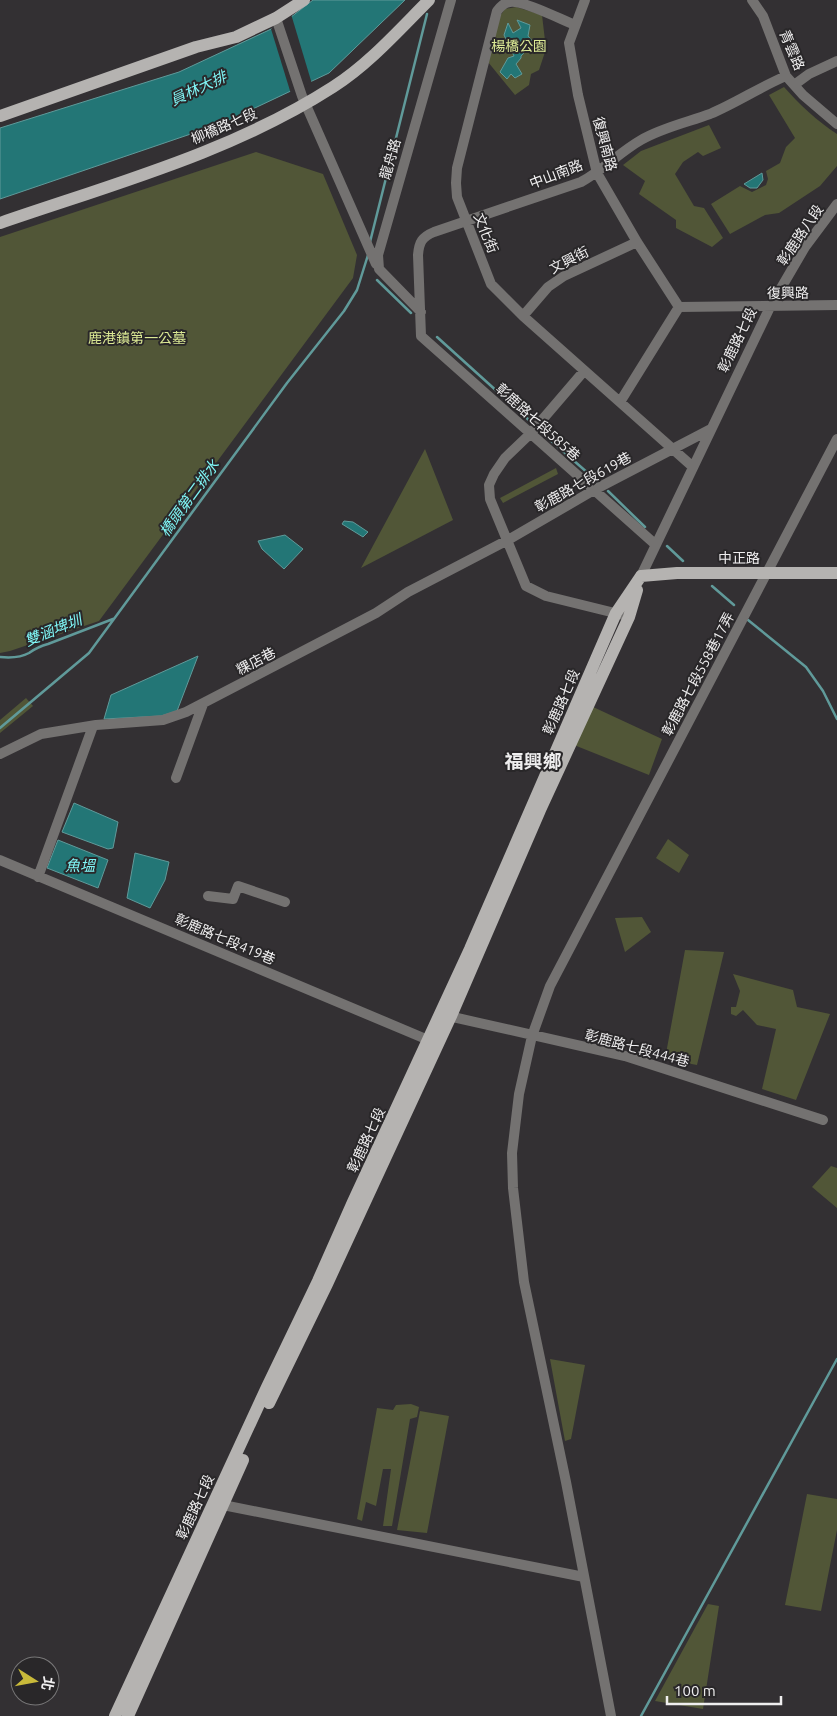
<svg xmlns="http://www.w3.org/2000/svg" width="837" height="1716" font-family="Ubuntu,'Noto Sans TC',sans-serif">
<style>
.green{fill:#515637}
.water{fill:#237676;stroke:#609a9a}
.pier{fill:#333033}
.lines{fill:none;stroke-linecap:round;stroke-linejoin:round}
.stream{stroke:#609a9a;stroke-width:2.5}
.minor{stroke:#747271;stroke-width:10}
.major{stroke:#b5b3b1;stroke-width:12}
.labels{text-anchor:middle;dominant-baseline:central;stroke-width:4;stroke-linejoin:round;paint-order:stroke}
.park-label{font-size:14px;fill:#dbe894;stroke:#292729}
.street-label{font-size:14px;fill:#efeeef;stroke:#292729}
.water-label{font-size:15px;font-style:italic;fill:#7ff5f5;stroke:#292729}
.district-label{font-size:19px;font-weight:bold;fill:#efeeef;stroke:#292729}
</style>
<rect width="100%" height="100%" fill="#333033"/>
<!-- green -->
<path class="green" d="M 516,7 L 542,15 L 546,49 L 539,70 L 531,74 L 529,85 L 515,95 L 488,62 L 500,16 L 505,9 Z
M 784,87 C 799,104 817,121 837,134 L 837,166 L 820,186 L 779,213 L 765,215 L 730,234 L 711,204 L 740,186 L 752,192 L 766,185 L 768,179 L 766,171 L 780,163 L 786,147 L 795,138 L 769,95 Z
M 709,125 L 721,148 L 703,156 L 698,152 L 683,162 L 675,174 L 694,206 L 704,208 L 723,238 L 712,247 L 676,228 L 676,220 L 639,194 L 645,181 L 623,165 L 641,151 Z
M 256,152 L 323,174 L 357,255 L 353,278 L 99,621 L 10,651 L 0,653 L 0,237 Z
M 425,449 L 453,520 L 361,568 Z
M 556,468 L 558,474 L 503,503 L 500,498 Z
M 26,698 L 33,706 L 0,733 L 0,720 Z
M 591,706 L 662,739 L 649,775 L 574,745 Z
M 668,839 L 689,855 L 679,873 L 656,858 Z
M 642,917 L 651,932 L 625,952 L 615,918 Z
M 685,950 L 724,952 L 697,1065 L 665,1059 Z
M 733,974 L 793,990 L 797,1007 L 830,1014 L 796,1100 L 762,1089 L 776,1029 L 757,1025 L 743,1010 L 736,1016 L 731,1014 L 731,1007 L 736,1007 L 740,991 Z
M 831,1166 L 837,1168 L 837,1208 L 812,1187 Z
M 550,1359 L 585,1365 L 571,1439 L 565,1441 Z
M 411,1404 L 419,1407 L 417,1417 L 410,1419 L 392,1526 L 383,1526 L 391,1469 L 383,1469 L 376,1506 L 366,1502 L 362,1521 L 357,1519 L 377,1408 L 393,1410 L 396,1405 Z
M 420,1411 L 449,1416 L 427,1533 L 397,1530 Z
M 807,1494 L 837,1499 L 837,1530 L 821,1611 L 785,1605 Z
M 708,1604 L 719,1606 L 703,1709 L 655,1701 Z"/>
<!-- water -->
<path class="water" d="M 313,0 L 405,0 L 329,73 L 223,123 L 0,199 L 0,128 L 179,72 L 282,24 Z
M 517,20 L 530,25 L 528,36 L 534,43 L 534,50 L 526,51 L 521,56 L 521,58 L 516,64 L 522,74 L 515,78 L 511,74 L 507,79 L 500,72 L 508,58 L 514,56 L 504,35 L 508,23 L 513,33 L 521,28 Z
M 762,173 L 763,180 L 757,188 L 750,188 L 744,184 Z
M 344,521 L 353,522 L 368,532 L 363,537 L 342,524 Z
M 285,535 L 303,549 L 284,569 L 262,549 L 258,541 Z
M 198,656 L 177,711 L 161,716 L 104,719 L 111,695 Z
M 74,803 L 118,822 L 113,848 L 108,849 L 62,832 Z
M 58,840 L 108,860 L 98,888 L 47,868 Z
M 135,853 L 169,862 L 165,880 L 150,908 L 127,898 Z"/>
<!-- pier -->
<path class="pier" d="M 291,14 L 312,84 L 291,94 L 271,29 Z"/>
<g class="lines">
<!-- stream -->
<path class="stream" d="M 370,242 L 427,14
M 377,280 L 411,313
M 437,337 L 531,422
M 540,431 L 597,481
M 608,491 L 645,527
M 667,546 L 683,561
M 712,586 L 734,605
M 748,620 L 806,667 L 823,691 L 837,719
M 0,657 C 10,658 20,658 29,653 C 36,648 40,646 48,644 L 113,619
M 0,728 L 89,653 L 287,383 L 344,311 L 357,290 L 368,255
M 641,1716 L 837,1359"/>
<!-- minor -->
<path class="minor" d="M 585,0 L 569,43 L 578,95 L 597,173 L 637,242 L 679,307
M 752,0 L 763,16 L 786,76 L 803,95 L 837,124
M 276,18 L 302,96 L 376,264
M 575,25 C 562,20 523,0 510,2 C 504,3 501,6 497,11 L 457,168 L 456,183 L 457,197 L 491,284 L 523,316 L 693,467
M 794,85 L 809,74 L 837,61
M 679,307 L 837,305
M 421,312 L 379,269 L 378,255 L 451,0
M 523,316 L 548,287 L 564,276 L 637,242
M 584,371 L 530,434 L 505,458 L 494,474 L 489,485 L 490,499 L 526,586 L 546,596 L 623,615
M 620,402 L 679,307
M 656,545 L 421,336 L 418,255 C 419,242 422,237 434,232 L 581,182 C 603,170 620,152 641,140 C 661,128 688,122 710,114 C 736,103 760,87 786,76
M 641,576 L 770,307 L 805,247 L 837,204
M 0,754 L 41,734 L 96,725 L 163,720 L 186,712 L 376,613 L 408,592 L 508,540 L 594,490 L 711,429
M 176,778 L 203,704
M 0,860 L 433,1042
M 38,877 L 93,726
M 208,896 L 233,899 L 238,886 L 285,902
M 444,1015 L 625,1056 L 823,1120
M 218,1503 L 223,1505 L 584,1577
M 611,1716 L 566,1482 L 524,1282 L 513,1188 L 512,1153 L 519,1094 L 532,1036 L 550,986 L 837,439"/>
<!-- major -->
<path class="major" d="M 0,116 L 196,47 L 236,37 L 276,18 L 304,0
M 0,223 C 113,184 232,152 333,87 C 369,64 399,30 429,0
M 641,576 L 677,573 L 837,573
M 269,1403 L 327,1284 L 451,1016 L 540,810 L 629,617 L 637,590
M 115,1716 L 267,1387 L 318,1281 L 353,1202 L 470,949 L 616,613 L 641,576
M 128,1716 L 243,1460"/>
</g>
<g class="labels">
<!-- park labels -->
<g class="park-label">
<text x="519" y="46">楊橋公園</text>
<text x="137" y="338">鹿港鎮第一公墓</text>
</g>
<!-- street labels -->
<g class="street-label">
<text transform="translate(792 50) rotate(67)">青雲路</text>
<text transform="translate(224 126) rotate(-23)">柳橋路七段</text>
<text transform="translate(605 144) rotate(75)">復興南路</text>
<text transform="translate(390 159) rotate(-74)">龍舟路</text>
<text transform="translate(556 174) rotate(-21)">中山南路</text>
<text transform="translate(486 233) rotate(68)">文化街</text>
<text transform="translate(800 235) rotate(-56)">彰鹿路八段</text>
<text transform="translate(569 260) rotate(-27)">文興街</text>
<text transform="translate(788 293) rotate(-1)">復興路</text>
<text transform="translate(737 340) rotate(-64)">彰鹿路七段</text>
<text transform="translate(538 422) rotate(42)">彰鹿路七段585巷</text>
<text transform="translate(583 482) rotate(-29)">彰鹿路七段619巷</text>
<text x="739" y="558">中正路</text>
<text transform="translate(256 661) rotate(-28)">粿店巷</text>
<text transform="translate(698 674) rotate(-62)">彰鹿路七段558巷17弄</text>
<text transform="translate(561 702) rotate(-66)">彰鹿路七段</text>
<text transform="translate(225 939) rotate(23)">彰鹿路七段419巷</text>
<text transform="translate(637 1048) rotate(15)">彰鹿路七段444巷</text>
<text transform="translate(366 1140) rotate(-65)">彰鹿路七段</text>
<text transform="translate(195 1507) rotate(-65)">彰鹿路七段</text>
</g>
<!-- water labels -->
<g class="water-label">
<text transform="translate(198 88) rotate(-25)">員林大排</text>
<text transform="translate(189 498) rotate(-54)">橋頭第二排水</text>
<text transform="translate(53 630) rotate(-22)">雙涵埤圳</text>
<text x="80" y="865">魚塭</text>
</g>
<!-- district labels -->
<g class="district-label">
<text x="533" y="761">福興鄉</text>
</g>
</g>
<!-- north arrow -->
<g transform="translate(35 1681) rotate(101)"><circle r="24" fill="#292729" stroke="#787778"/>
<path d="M0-4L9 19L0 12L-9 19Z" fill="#c9ba3a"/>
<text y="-8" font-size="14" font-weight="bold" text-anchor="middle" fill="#efeeef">北</text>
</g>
<!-- scale -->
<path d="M667 1696v8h114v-8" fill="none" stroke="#efeeef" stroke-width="2.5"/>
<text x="674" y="1696" font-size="15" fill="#efeeef" stroke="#292729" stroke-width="4" paint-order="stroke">100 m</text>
</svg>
